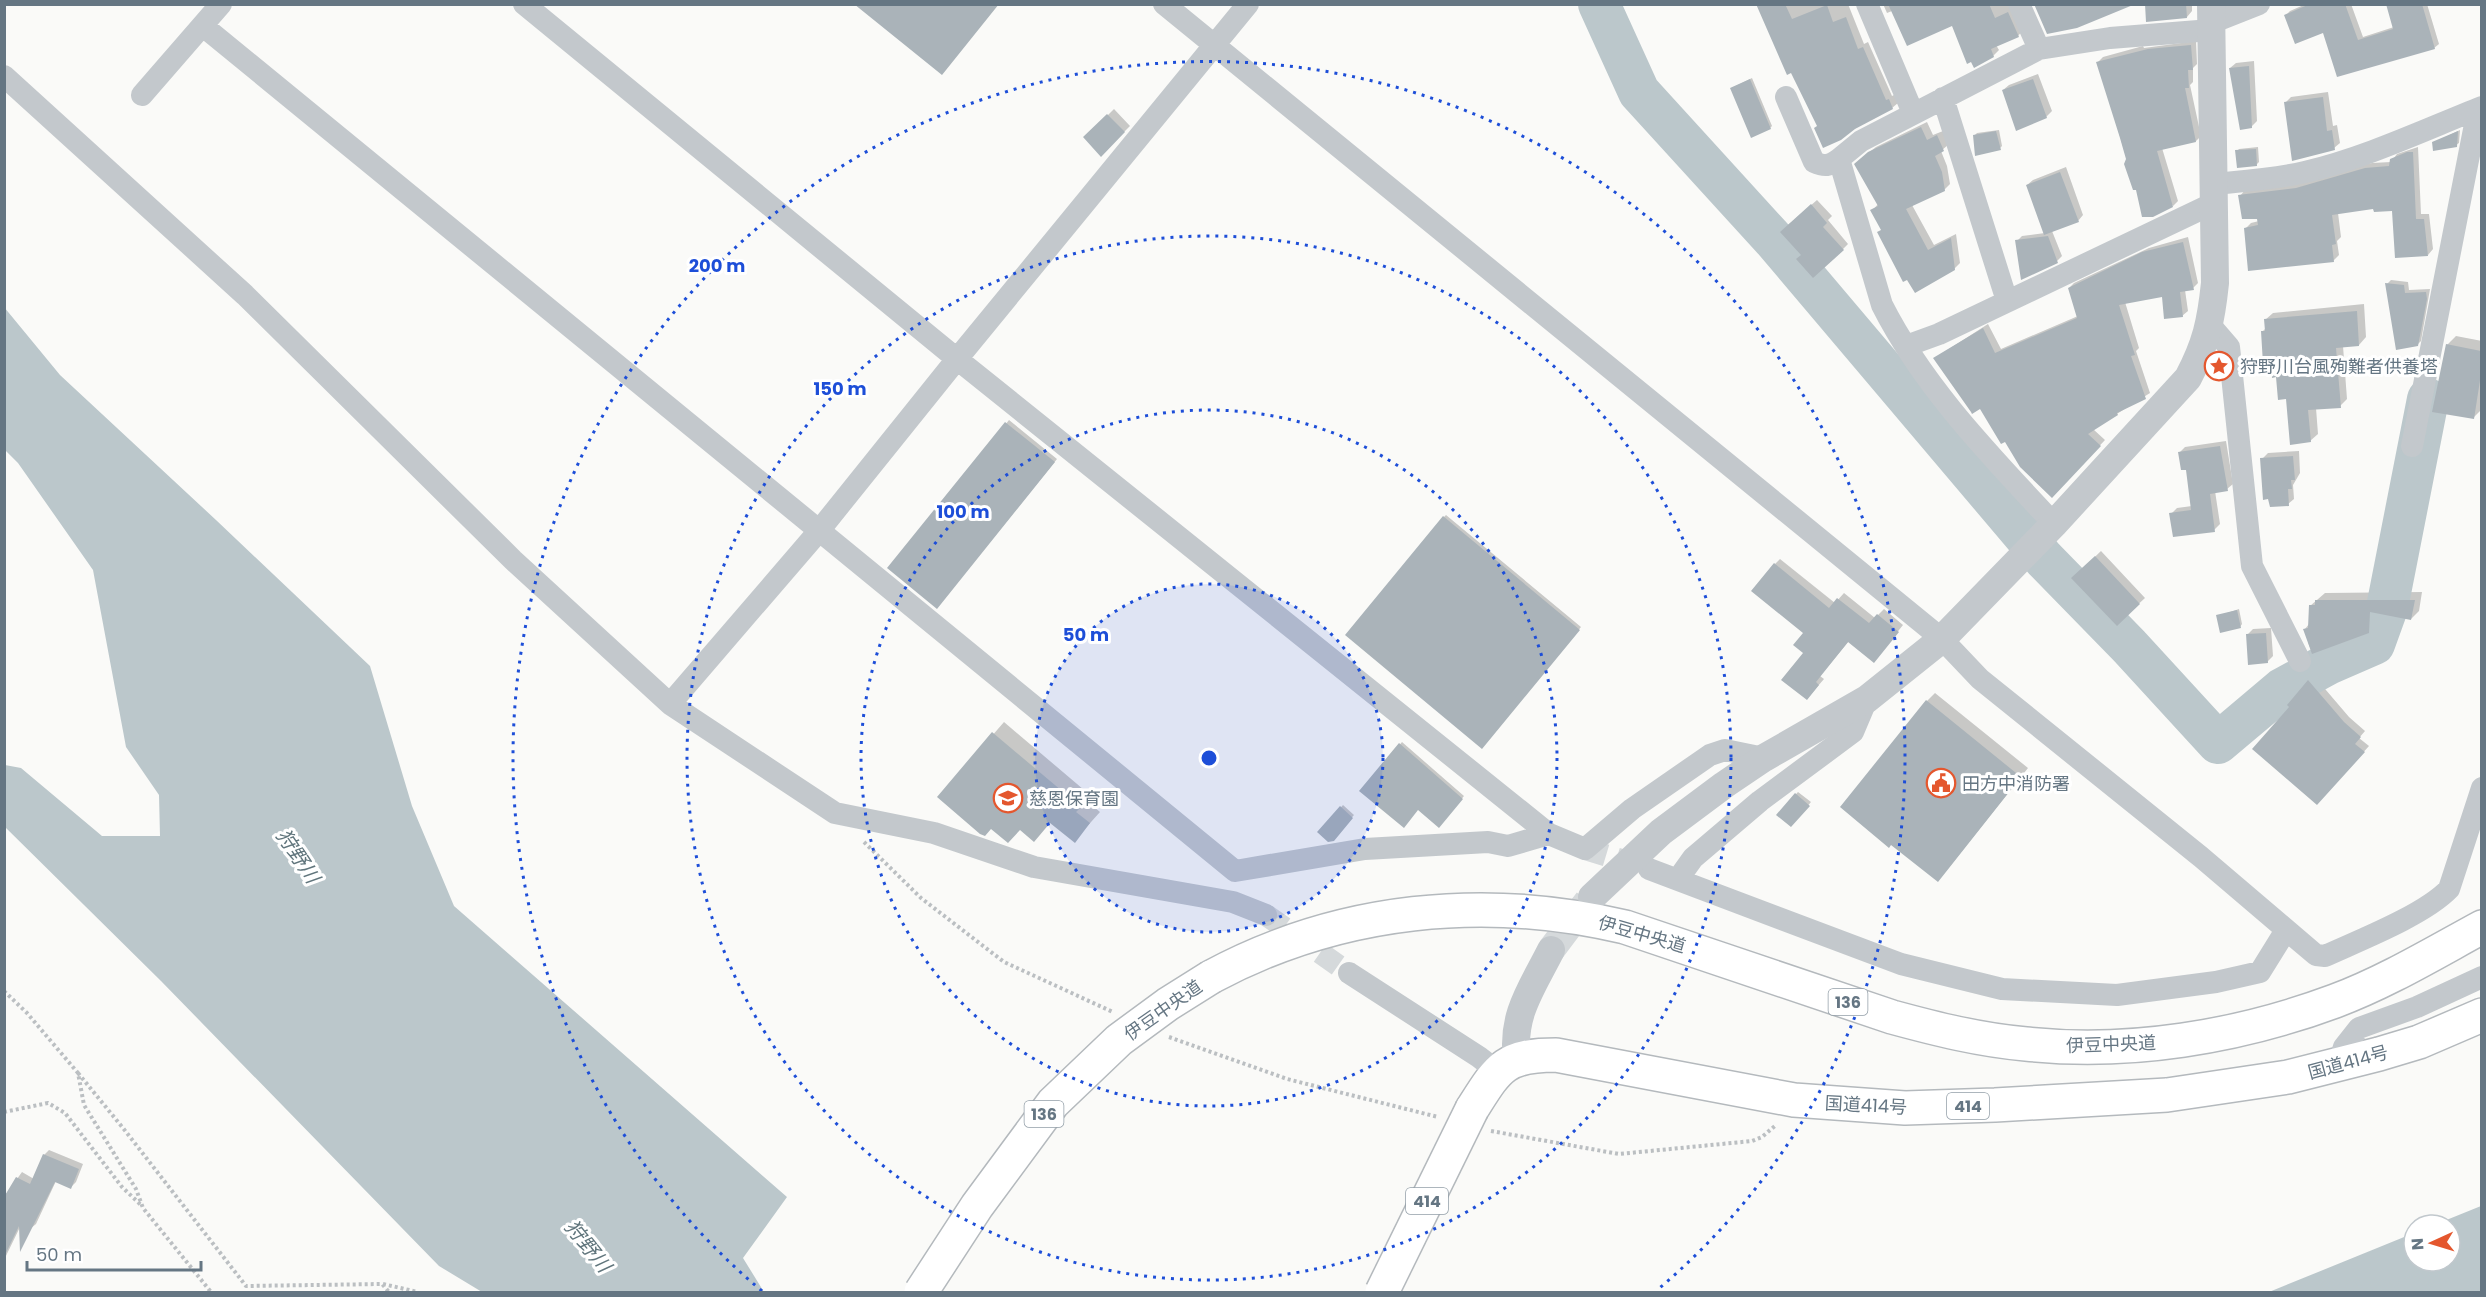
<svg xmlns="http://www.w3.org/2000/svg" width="2486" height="1297" font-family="Poppins,'Noto Sans JP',sans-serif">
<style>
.water{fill:#bbc7cb}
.shadow{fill:#0003}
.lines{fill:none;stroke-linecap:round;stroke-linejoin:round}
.river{stroke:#bbc7cb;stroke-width:42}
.building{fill:#aab3b9}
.minor-tunnel{stroke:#d5d9db;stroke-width:22;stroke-dasharray:22 11;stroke-linecap:butt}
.tertiary-tunnel{stroke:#d5d9db;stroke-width:28;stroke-dasharray:28 14;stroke-linecap:butt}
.trunk-casing{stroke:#b4b9bd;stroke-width:36}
.motorway-casing{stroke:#b4b9bd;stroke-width:36}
.path{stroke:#bbbfc2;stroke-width:4;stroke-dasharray:3 3;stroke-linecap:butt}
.minor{stroke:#c3c8cc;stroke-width:22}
.tertiary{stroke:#c3c8cc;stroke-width:28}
.trunk{stroke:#fff;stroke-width:33}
.motorway{stroke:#fff;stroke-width:33}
.trunk-bridge-casing{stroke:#b4b9bd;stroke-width:36;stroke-linecap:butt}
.motorway-bridge-casing{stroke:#b4b9bd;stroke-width:36;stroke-linecap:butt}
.trunk-bridge{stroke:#fff;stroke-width:33}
.motorway-bridge{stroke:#fff;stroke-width:33}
.ring{fill:none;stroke:#1d4ed8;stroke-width:3;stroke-dasharray:3 6}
.labels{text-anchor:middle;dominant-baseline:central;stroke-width:6;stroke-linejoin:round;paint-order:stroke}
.shield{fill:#fff;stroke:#939fa8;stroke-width:1.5}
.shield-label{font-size:16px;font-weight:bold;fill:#657683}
.poi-label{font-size:18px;fill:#657683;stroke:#fff;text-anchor:start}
.street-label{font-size:18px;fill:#657683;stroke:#fff}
.water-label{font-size:20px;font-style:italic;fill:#60757c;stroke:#fff}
.centre{fill:#1d4ed8;stroke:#fff;stroke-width:3}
.ring-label{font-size:18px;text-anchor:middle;font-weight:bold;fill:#1d4ed8;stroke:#fff;stroke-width:6;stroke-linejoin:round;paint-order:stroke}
</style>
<rect width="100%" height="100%" fill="#fafaf8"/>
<!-- water -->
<path class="water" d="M 4,307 L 60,375 L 216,520 L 370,666 L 412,806 L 454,906 L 787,1197 L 743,1258 L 764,1292 L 482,1292 L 439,1266 L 161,981 L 5,827 L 5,765 L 21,768 L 102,836 L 160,836 L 159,795 L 126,747 L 93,570 L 18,463 L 5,450 Z
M 2481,1206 L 2481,1292 L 2269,1292 L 2414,1233 L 2414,1261 L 2450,1261 L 2450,1225 L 2434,1225 Z"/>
<!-- shadow -->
<path class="shadow" d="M 1758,4 L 1848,4 L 1864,44 L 1868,42 L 1892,96 L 1894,95 L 1898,103 L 1892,108 L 1818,125 Z
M 1883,4 L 2013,4 L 2023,30 L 2018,36 L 1996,45 L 1999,50 L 1993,56 L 1953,24 L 1892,11 L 1887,13 Z
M 2147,4 L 2192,4 L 2192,11 L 2187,17 Z
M 2306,4 L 2351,4 L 2363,37 L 2394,27 L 2387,4 L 2427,4 L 2439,44 L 2434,48 L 2338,76 L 2324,31 L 2286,15 L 2290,11 Z
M 2196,41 L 2197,64 L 2193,68 L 2193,82 L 2190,85 L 2201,136 L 2196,141 L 2162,148 L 2178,201 L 2173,206 L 2127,160 L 2098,62 L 2103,57 L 2143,46 L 2144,48 Z
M 2254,61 L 2257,121 L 2251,127 L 2230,68 L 2236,63 Z
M 2038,74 L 2052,111 L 2046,117 L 2003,90 L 2009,85 Z
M 1752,78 L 1772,126 L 1770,128 L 1732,88 Z
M 2328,92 L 2333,126 L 2337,125 L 2340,143 L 2334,148 L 2285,103 L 2291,97 Z
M 1114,109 L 1130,126 L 1101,155 L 1085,138 Z
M 1927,122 L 1933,135 L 1943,131 L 1949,144 L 1941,151 L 1947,166 L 1950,184 L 1944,190 L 1912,205 L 1934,245 L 1956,234 L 1960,263 L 1954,269 L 1882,229 L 1872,211 L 1878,204 L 1862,158 L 1876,147 Z
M 1999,130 L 2002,146 L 2000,148 L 1975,135 L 1977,133 Z
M 2460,130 L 2459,143 L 2456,145 L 2433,143 Z
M 2258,147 L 2259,162 L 2256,165 L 2237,151 L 2239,149 Z
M 2418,147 L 2421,214 L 2429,214 L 2433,249 L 2428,255 L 2393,209 L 2374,208 L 2338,213 L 2341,237 L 2337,241 L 2339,255 L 2333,261 L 2245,229 L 2251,223 L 2259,221 L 2258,218 L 2240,196 L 2245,190 L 2372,163 L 2391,162 L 2397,154 Z
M 2066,167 L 2083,215 L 2078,221 L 2052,231 L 2062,256 L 2057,261 L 2017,241 L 2022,236 L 2045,233 L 2027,185 L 2033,180 Z
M 1817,200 L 1832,216 L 1828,220 L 1848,244 L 1843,249 L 1802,255 L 1787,226 Z
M 2188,237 L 2198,283 L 2193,288 L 2185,290 L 2188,311 L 2182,316 L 2163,295 L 2125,302 L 2139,348 L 2136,351 L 2150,393 L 2093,429 L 2105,440 L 2052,496 L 1980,407 L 1935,358 L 1988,324 L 2001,349 L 2078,316 L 2069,288 L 2074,283 L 2149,248 Z
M 2391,280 L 2408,282 L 2409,290 L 2430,289 L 2421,341 L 2417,345 L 2387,284 Z
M 2364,304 L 2366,337 L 2359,345 L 2343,346 L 2347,399 L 2340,406 L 2316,408 L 2318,434 L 2310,441 L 2277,376 L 2262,332 L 2266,328 L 2265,320 L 2273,313 Z
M 2456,336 L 2482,341 L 2482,409 L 2473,418 L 2447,345 Z
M 1009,420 L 1057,459 L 939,605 L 889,568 Z
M 2226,441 L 2233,484 L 2227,489 L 2215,491 L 2220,524 L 2214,530 L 2171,514 L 2177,508 L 2192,506 L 2187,468 L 2179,453 L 2185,447 Z
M 2299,451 L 2300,473 L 2293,485 L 2294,499 L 2288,504 L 2269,497 L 2262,459 L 2268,453 Z
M 1446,515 L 1581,627 L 1484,745 L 1444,517 Z
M 2101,551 L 2145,598 L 2117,624 L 2073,578 Z
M 1780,559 L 1835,603 L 1844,593 L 1875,618 L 1884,609 L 1903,625 L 1879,655 L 1849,641 L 1820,676 L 1824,679 L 1812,693 L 1805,653 L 1805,632 L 1775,564 Z
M 2422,592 L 2419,611 L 2411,619 L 2377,612 L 2376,624 L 2368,632 L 2312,652 L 2309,645 L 2305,629 L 2309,624 L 2310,606 L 2325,593 Z
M 2239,609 L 2242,624 L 2240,627 L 2218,616 Z
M 2271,628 L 2273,656 L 2267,662 L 2247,635 L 2253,629 Z
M 2314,676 L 2349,717 L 2365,731 L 2359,738 L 2369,746 L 2322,798 L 2289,705 Z
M 1935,693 L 2028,768 L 1946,871 L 1927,701 Z
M 1004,722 L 1090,795 L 1086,800 L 1100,812 L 1074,841 L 1051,821 L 1021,828 L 991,827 L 939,797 Z
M 1402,742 L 1464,796 L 1439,826 L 1418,808 L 1361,791 Z
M 1798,792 L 1811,802 L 1791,825 L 1778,814 Z
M 1343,805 L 1354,815 L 1333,839 L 1319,832 Z
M 49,1150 L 83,1164 L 76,1182 L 71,1187 L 56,1181 L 36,1224 L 30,1229 L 21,1225 L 4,1260 L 4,1197 L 22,1172 L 34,1179 L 44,1155 Z"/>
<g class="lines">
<!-- river -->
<path class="river" d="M 1599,4 L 1639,92 L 1774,240 L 2044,559 L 2129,646 L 2218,743 L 2282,689 L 2328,664 L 2374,644 L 2387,608 L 2428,399"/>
</g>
<!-- building -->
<path class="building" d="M 854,4 L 999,4 L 942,75 Z
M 1756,4 L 1785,4 L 1792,19 L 1827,5 L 1833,22 L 1846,17 L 1858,49 L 1863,47 L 1886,100 L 1889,99 L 1893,109 L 1855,129 L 1841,140 L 1823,148 L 1814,128 L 1817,126 L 1791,73 L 1787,75 Z
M 1888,4 L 1989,4 L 1995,18 L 2008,12 L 2019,37 L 1991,49 L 1994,57 L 1974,68 L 1971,62 L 1967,64 L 1952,26 L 1907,46 Z
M 2034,4 L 2132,4 L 2133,5 L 2077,28 L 2047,34 Z
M 2145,4 L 2186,4 L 2187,18 L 2146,22 Z
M 2310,4 L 2345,4 L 2358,40 L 2393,29 L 2386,4 L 2422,4 L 2435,49 L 2337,77 L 2323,33 L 2295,44 L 2284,15 Z
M 2191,45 L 2193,70 L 2188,70 L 2189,88 L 2185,88 L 2196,142 L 2157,151 L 2173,207 L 2153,217 L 2142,217 L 2136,190 L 2133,190 L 2124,164 L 2126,159 L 2120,138 L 2096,62 L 2148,49 Z
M 2249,66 L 2252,128 L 2240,130 L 2229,68 Z
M 1750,79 L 1771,129 L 1751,138 L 1730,88 Z
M 2033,79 L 2047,118 L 2016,131 L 2002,90 Z
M 2323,97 L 2327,131 L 2332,130 L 2335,150 L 2292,161 L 2284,102 Z
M 1107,114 L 1125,132 L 1101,157 L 1083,137 Z
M 1921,127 L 1927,140 L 1937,135 L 1944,151 L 1935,156 L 1942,172 L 1945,191 L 1906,209 L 1928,250 L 1951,238 L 1955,270 L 1915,293 L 1907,280 L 1903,282 L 1877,232 L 1881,230 L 1870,210 L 1878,206 L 1854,164 L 1868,152 Z
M 1996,131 L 2001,150 L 1975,156 L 1973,135 Z
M 2458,131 L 2457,147 L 2433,151 L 2432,142 Z
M 2256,149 L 2257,166 L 2237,168 L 2235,150 Z
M 2407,152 L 2413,152 L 2416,219 L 2424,219 L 2428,256 L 2395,258 L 2392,211 L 2374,212 L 2373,209 L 2332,215 L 2336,244 L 2332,245 L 2334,262 L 2248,271 L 2244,228 L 2258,225 L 2257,219 L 2242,219 L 2238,195 L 2296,188 L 2365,168 L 2389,166 L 2390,159 Z
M 2060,172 L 2079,222 L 2044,235 L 2026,185 Z
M 1811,204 L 1827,223 L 1823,227 L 1844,250 L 1813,278 L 1796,259 L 1801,255 L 1780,232 Z
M 2048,236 L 2058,263 L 2021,280 L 2015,240 Z
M 2183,242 L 2194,290 L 2180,292 L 2183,317 L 2164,319 L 2162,297 L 2119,305 L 2135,355 L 2131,356 L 2146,399 L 2117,413 L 2118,415 L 2088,434 L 2101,446 L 2052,498 L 2020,467 L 2005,442 L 2001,444 L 1980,409 L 1972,414 L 1971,412 L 1933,358 L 1983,328 L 1995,353 L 2077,318 L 2068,288 L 2142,252 Z
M 2385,283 L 2404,285 L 2405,293 L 2426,292 L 2427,299 L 2418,346 L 2396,350 Z
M 2357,311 L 2359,346 L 2336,348 L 2341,408 L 2308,410 L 2311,442 L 2290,445 L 2286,399 L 2278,400 L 2276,377 L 2272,378 L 2271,363 L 2263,364 L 2261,331 L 2265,331 L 2264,319 Z
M 2446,344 L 2481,351 L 2481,374 L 2474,419 L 2432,412 Z
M 1005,422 L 1055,462 L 937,609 L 887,568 Z
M 2220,446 L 2228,491 L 2210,494 L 2215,532 L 2173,537 L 2169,513 L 2191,510 L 2186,470 L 2181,470 L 2178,452 Z
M 2293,456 L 2295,480 L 2291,480 L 2292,489 L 2288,489 L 2289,506 L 2270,507 L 2268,499 L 2263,500 L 2260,458 Z
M 1443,516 L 1580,630 L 1482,749 L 1345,635 Z
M 2095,556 L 2140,604 L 2117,626 L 2071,578 Z
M 1774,563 L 1829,608 L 1837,598 L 1869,623 L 1877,614 L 1899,632 L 1874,663 L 1848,642 L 1816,682 L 1819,685 L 1807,700 L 1781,680 L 1803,653 L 1793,645 L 1803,633 L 1751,591 Z
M 2315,600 L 2415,600 L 2411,620 L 2370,612 L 2369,633 L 2312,654 L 2303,629 L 2308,628 L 2309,605 L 2315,605 Z
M 2237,610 L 2241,628 L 2220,633 L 2216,615 Z
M 2266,633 L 2268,663 L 2248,665 L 2246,634 Z
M 2308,680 L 2344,722 L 2361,737 L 2355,744 L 2365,752 L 2317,805 L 2252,749 L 2289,707 L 2287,705 Z
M 1926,700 L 2021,777 L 1938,882 L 1891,845 L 1889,848 L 1840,807 Z
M 992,732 L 1081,807 L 1076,812 L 1090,823 L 1075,843 L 1050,823 L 1034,842 L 1020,830 L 1008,843 L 991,829 L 985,836 L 980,834 L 937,797 Z
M 1399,743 L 1463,799 L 1439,828 L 1418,810 L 1404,828 L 1359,791 Z
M 1795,793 L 1810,806 L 1791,827 L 1776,815 Z
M 1340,806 L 1353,818 L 1334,841 L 1328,842 L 1317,832 Z
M 43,1154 L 79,1169 L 71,1189 L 55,1182 L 20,1252 L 19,1226 L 4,1257 L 4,1197 L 16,1177 L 30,1184 Z"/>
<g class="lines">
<!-- minor-tunnel -->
<path class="minor-tunnel" d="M 1585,849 L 1641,866
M 1266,915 L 1349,973"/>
<!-- tertiary-tunnel -->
<path class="tertiary-tunnel" d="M 1551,950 L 1588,901"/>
<!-- trunk casing -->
<g class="trunk-casing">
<path id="trunk" d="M 1472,1109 C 1498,1068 1504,1055 1556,1055 L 1794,1100 L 1905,1108 L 1995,1105 L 2167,1095 L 2288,1077 L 2379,1054 L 2419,1042 L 2482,1015"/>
</g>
<!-- motorway casing -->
<g class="motorway-casing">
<path id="motorway" d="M 1211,977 C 1339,908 1485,894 1625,927 L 1892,1017 C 1936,1029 1980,1040 2026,1044 C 2129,1055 2238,1037 2335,1001 C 2386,982 2434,953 2482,927"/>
</g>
<!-- path -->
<path class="path" d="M 864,842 L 921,898 L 1004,962 L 1113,1012
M 4,991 L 27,1013 L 78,1073 L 84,1105 L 136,1189 L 143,1208 L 211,1292
M 1169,1037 L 1287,1079 L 1438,1117
M 78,1073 L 123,1128 L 246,1286 L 382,1284 L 389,1292
M 4,1112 L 48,1103 L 65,1113 L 122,1187 L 142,1206
M 1491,1131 L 1619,1154 L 1752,1141 L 1762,1137 L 1776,1125
M 383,1284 L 418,1292"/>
<!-- minor -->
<path class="minor" d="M 524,4 L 957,359 L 1549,834 L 1585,849 L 1632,809 L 1710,755 L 1725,750 L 1764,758
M 1164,4 L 1942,639 L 1980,679 L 2201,857 L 2316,955 L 2325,956 C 2360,940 2424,915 2449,889 L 2482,788
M 1867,4 L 1913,113
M 2019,4 L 2039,49
M 2211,23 L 2259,4
M 203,26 L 1235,871 L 1365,849 L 1488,842 L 1508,846 L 1549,834
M 4,76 L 245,295 L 513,560 L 670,704 L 835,813 L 934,833 L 1034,867 L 1233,902 L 1266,915
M 142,95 L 221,4
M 1786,97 L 1814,162 C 1825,167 1829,166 1839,159 L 1882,305 C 1924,388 1991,456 2054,524
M 1943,98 L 2007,301
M 1839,159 L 1861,141 L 2039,49 L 2110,38 L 2211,30
M 2214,184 C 2244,181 2275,179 2305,172 C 2365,158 2424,130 2482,107
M 2210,325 L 2229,347 L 2252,566 L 2300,661
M 1906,346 L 1939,334 L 2214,203
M 2412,446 L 2478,109
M 670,704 L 818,532 L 957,359 L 1248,4
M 1649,869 L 1901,964 L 2002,989 L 2117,995 L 2216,982 L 2260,972 L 2286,930
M 1678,879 L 1693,858 L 1760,801 L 1853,732 L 1867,699
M 1349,973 L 1479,1057 L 1497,1071
M 2338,1065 L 2344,1047 L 2359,1028 L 2417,1007 L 2482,977"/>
<!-- tertiary -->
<path class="tertiary" d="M 1592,897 L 1661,832 L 1724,785 L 1764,758 L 1867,699 L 1942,639 L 2054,524 L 2188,378 C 2206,344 2211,322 2215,283 L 2211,4
M 1517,1059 C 1511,1015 1532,988 1551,950"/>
<!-- trunk -->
<use href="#trunk" class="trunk"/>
<!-- motorway -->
<use href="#motorway" class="motorway"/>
<!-- trunk-bridge casing -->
<g class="trunk-bridge-casing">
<path id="trunk-bridge" d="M 1382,1292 L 1472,1109"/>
</g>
<!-- motorway-bridge casing -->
<g class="motorway-bridge-casing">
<path id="motorway-bridge" d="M 921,1292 L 977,1206 L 1053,1103 L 1119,1040 L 1168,1004 L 1211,977"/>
</g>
<!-- trunk-bridge -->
<use href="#trunk-bridge" class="trunk-bridge"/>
<!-- motorway-bridge -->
<use href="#motorway-bridge" class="motorway-bridge"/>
</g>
<!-- distance rings -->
<circle cx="1209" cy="758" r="174" fill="#1d4ed8" fill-opacity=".12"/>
<g class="ring">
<circle cx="1209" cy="758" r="174"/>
<circle cx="1209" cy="758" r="348"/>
<circle cx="1209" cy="758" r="522"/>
<path d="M762 1291A696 696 0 1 1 1656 1291"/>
</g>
<!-- icons -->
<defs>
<g id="sight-ring" transform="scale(1.5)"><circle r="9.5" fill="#fff" stroke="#e4572e" stroke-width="1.5"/><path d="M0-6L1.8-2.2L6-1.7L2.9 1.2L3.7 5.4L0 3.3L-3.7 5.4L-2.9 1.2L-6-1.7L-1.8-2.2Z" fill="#e4572e"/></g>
<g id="civic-ring" transform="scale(1.5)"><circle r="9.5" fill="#fff" stroke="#e4572e" stroke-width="1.5"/><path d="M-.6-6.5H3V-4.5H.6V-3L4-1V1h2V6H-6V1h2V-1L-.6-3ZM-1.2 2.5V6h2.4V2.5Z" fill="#e4572e"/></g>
<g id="school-ring" transform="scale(1.5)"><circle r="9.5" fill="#fff" stroke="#e4572e" stroke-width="1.5"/><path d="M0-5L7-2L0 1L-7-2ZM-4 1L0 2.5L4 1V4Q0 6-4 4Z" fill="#e4572e"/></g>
</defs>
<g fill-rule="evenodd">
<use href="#sight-ring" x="2219" y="366"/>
<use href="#civic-ring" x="1941" y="783"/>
<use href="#school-ring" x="1008" y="798"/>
</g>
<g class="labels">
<!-- shield labels -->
<g class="shield">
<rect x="1828.5" y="989" width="39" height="26" rx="4.5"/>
<rect x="1947" y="1093" width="42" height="26" rx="4.5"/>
<rect x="1024.5" y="1101" width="39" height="26" rx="4.5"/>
<rect x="1406" y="1188" width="42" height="26" rx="4.5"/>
</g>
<g class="shield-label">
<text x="1848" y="1002">136</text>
<text x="1968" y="1106">414</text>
<text x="1044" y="1114">136</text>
<text x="1427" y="1201">414</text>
</g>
<!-- poi labels -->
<g class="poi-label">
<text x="2240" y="366">狩野川台風殉難者供養塔</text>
<text x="1962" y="783">田方中消防署</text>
<text x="1029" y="798">慈恩保育園</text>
</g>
<!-- street labels -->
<g class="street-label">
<text transform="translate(1642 934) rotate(16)">伊豆中央道</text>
<text transform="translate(1163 1010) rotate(-35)">伊豆中央道</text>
<text transform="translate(2111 1044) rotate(-2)">伊豆中央道</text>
<text transform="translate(2348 1062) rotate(-15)">国道414号</text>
<text transform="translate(1866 1105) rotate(3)">国道414号</text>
</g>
<!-- water labels -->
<g class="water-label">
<text transform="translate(298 856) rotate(56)">狩野川</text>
<text transform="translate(588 1246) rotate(51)">狩野川</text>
</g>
</g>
<circle cx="1209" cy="758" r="9" class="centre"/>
<g class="ring-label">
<text x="717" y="272">200 m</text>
<text x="840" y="395">150 m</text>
<text x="963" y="518">100 m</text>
<text x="1086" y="641">50 m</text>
</g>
<!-- border -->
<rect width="2486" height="1297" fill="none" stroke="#657683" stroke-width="12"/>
<!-- north arrow -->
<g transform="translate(2432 1243) rotate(266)"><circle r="28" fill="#ffffff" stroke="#c1c8cd" stroke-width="1.5"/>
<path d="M0-4.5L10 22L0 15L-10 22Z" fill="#e4572e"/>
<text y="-9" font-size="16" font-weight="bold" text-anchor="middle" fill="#657683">N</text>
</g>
<!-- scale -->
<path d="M27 1261v9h174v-9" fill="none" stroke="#657683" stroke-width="3"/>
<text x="36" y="1261" font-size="18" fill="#657683" stroke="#ffffff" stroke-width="4.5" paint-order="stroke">50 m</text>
</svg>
